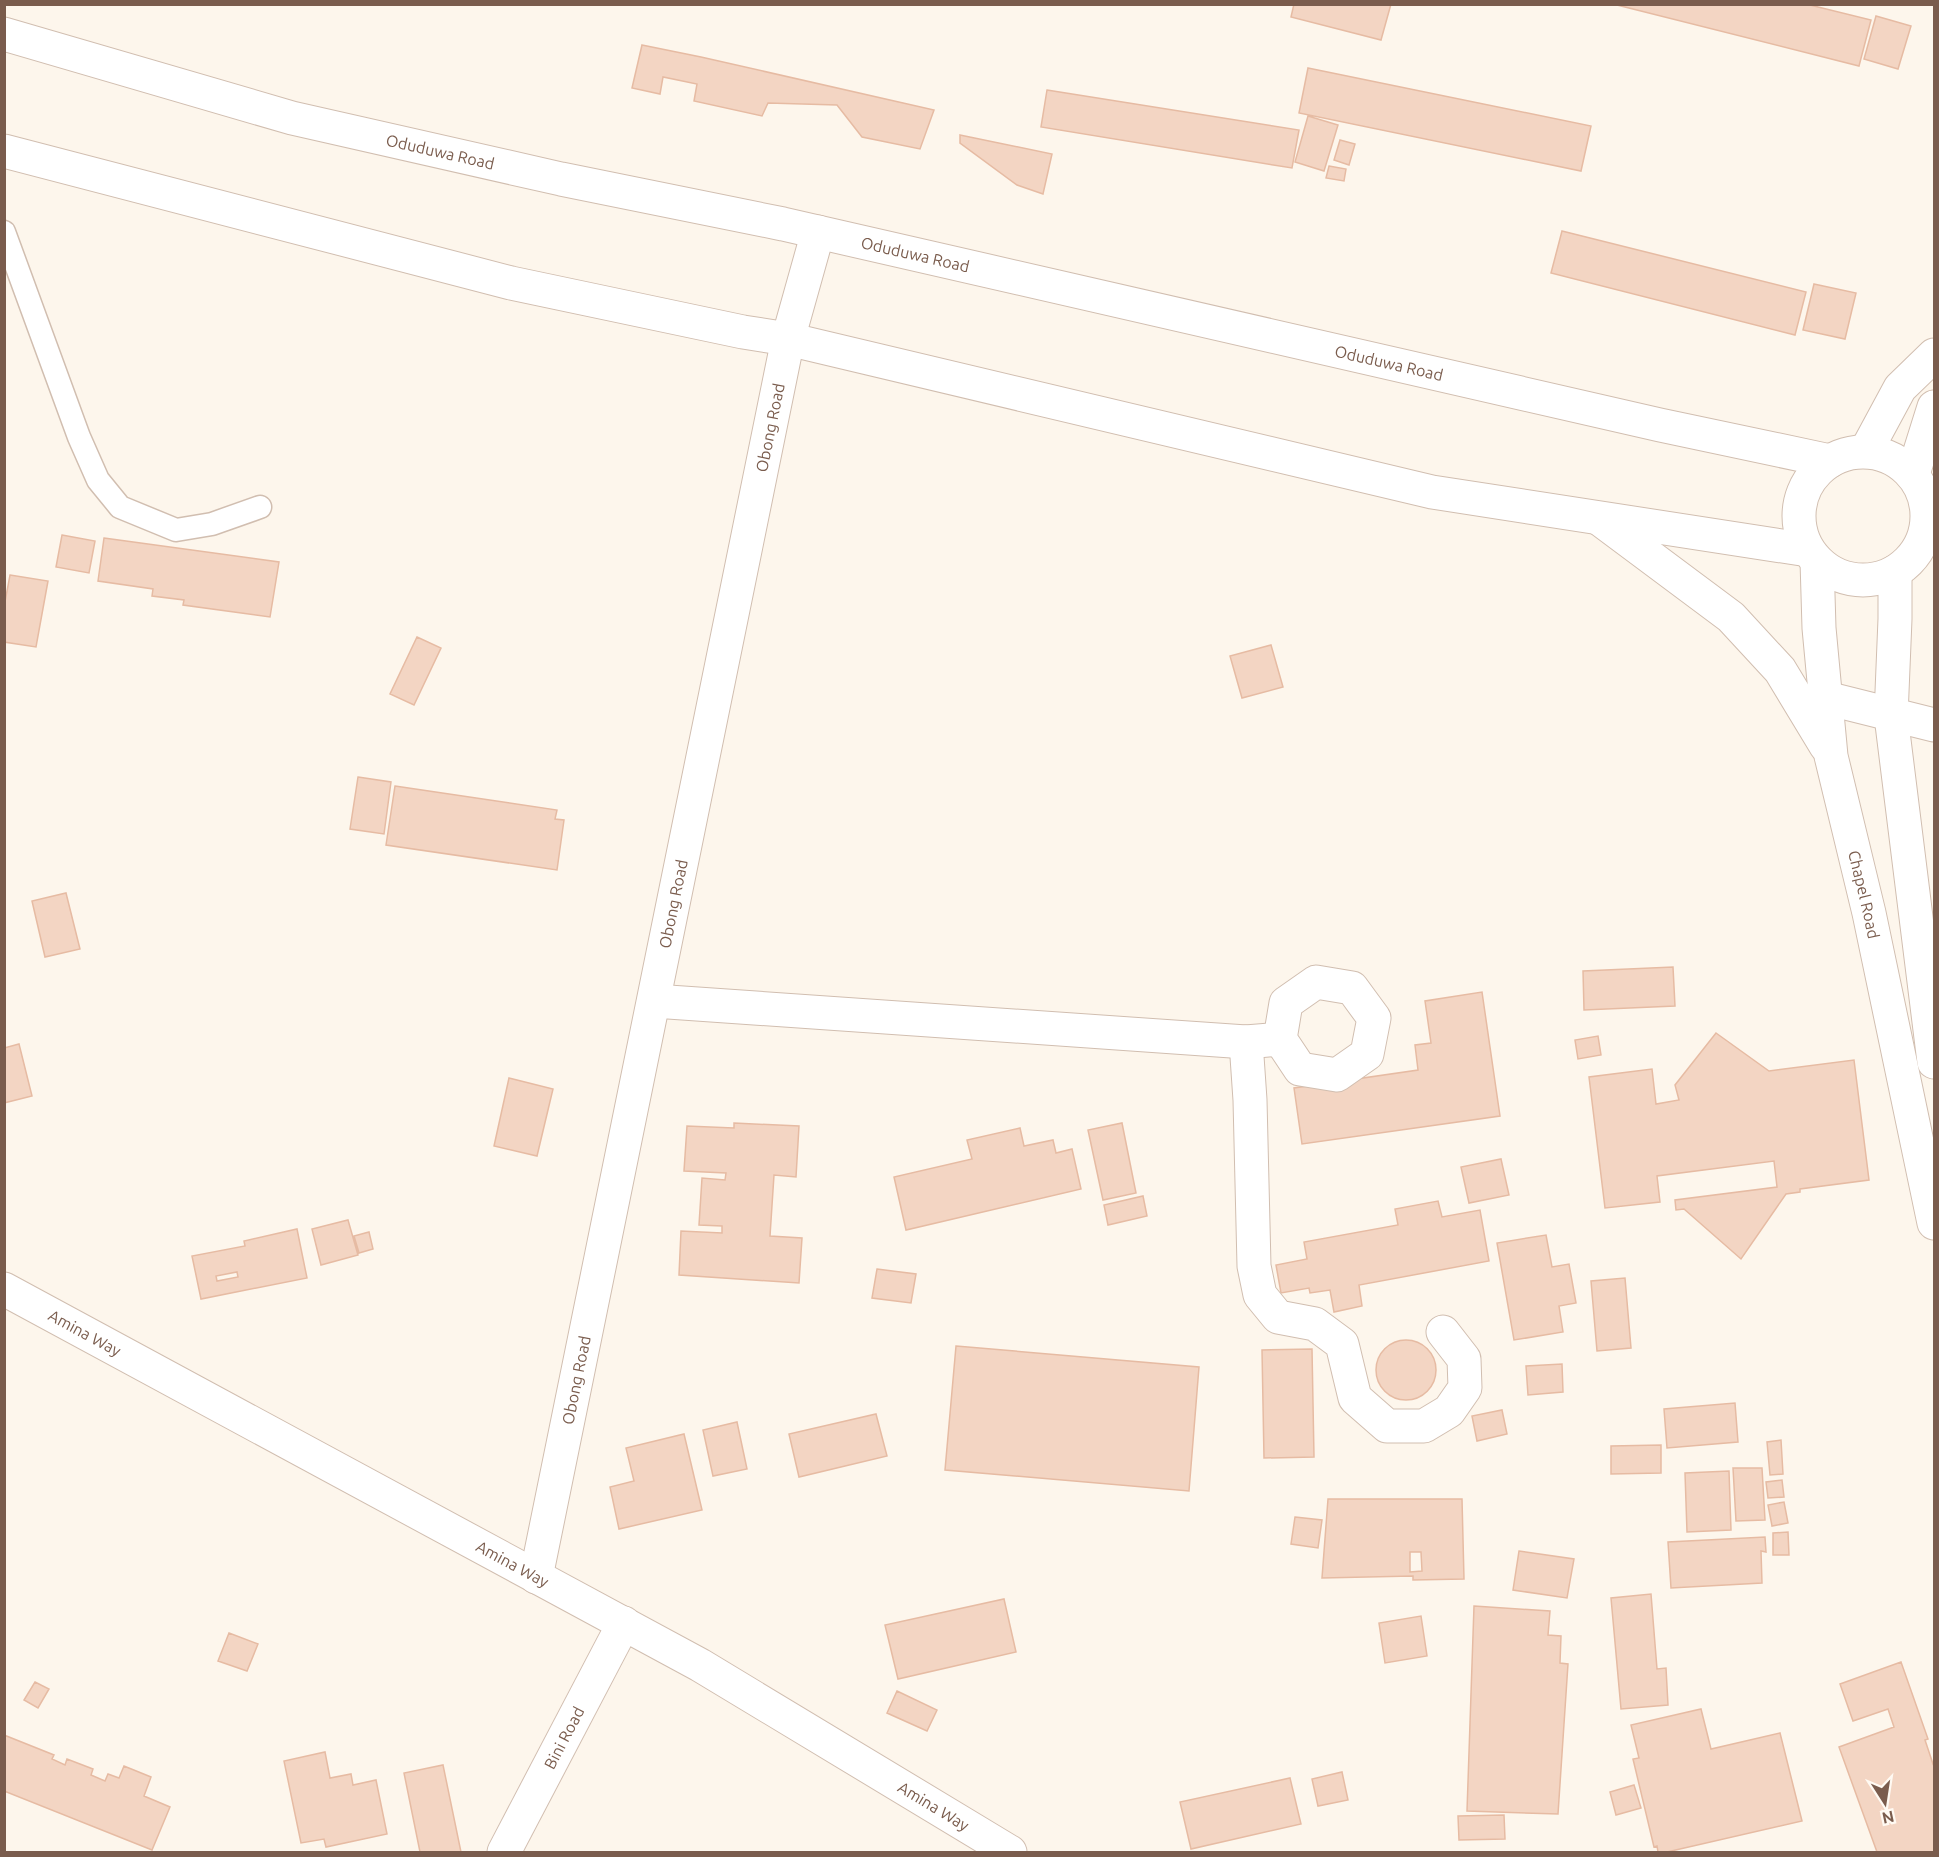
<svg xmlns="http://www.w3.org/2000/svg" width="1939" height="1857" font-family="Ubuntu,sans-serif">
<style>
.building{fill:#f3d5c3;stroke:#e6bba3;stroke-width:1.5;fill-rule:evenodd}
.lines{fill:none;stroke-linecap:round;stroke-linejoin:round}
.service-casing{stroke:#d1beb0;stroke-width:25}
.minor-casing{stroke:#d1beb0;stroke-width:35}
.tertiary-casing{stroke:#d1beb0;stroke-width:35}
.service{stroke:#fff;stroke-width:22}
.minor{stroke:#fff;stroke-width:33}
.tertiary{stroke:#fff;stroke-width:33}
.labels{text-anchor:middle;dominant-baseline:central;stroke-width:6;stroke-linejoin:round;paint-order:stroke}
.street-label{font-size:16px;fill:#7a5c4d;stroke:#fffaf3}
</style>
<rect width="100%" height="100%" fill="#fdf6ec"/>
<!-- building -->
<path class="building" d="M 1294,4 L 1391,4 L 1381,40 L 1291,17 Z
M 1613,4 L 1806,4 L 1871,20 L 1859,66 Z
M 1876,16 L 1911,26 L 1898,69 L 1864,59 Z
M 642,45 L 701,57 L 934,110 L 920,149 L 862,137 L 837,105 L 768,103 L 762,116 L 694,101 L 697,84 L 663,77 L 660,94 L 632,88 Z
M 1308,68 L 1591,126 L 1581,171 L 1299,113 Z
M 1047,90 L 1299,130 L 1292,168 L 1041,127 Z
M 1308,116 L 1338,125 L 1324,171 L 1295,162 Z
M 960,135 L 1052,154 L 1043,194 L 1017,185 L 960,143 Z
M 1340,140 L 1355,144 L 1349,165 L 1334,160 Z
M 1329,166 L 1346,169 L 1344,181 L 1326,178 Z
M 1562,231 L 1806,292 L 1795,335 L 1551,273 Z
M 1814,284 L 1856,293 L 1845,339 L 1803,330 Z
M 62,535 L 95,541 L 89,573 L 56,567 Z
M 104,538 L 279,562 L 270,617 L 183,605 L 184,600 L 152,596 L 153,589 L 98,581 Z
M 10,575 L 48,581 L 36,647 L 4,642 L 4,607 Z
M 417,637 L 441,648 L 414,705 L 390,694 Z
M 1271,645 L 1283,687 L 1242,698 L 1230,656 Z
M 358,777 L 391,782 L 384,834 L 350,829 Z
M 395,786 L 557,810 L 555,819 L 564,820 L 557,870 L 386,845 Z
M 66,893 L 80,949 L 45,957 L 32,901 Z
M 1673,967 L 1675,1006 L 1584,1010 L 1583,971 Z
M 1482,992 L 1500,1116 L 1302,1144 L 1294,1088 L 1418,1070 L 1415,1045 L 1431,1043 L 1425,1001 Z
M 1716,1033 L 1769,1071 L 1854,1060 L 1869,1180 L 1800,1189 L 1800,1192 L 1786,1194 L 1741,1259 L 1684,1209 L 1676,1210 L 1675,1200 L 1777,1187 L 1774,1161 L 1657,1176 L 1660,1202 L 1605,1208 L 1589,1077 L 1652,1069 L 1656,1104 L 1679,1100 L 1675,1085 Z
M 1598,1036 L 1601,1055 L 1578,1059 L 1575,1040 Z
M 19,1044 L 32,1096 L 4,1103 L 4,1048 Z
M 509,1078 L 553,1089 L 537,1156 L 494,1146 Z
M 734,1123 L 799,1126 L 796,1177 L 774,1175 L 770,1236 L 802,1238 L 799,1283 L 679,1275 L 681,1231 L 722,1233 L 722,1226 L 699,1225 L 702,1178 L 725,1180 L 726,1173 L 684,1171 L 687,1126 L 734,1128 Z
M 1122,1123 L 1136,1193 L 1103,1200 L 1088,1130 Z
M 1020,1128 L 1024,1146 L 1053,1140 L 1056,1153 L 1072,1149 L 1081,1189 L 906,1230 L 894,1177 L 972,1159 L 967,1140 Z
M 1501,1159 L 1509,1195 L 1469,1203 L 1461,1167 Z
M 1143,1196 L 1147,1216 L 1108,1225 L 1104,1205 Z
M 1438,1201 L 1442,1217 L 1480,1210 L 1489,1261 L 1359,1285 L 1362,1306 L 1334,1312 L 1330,1290 L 1310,1293 L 1309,1288 L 1281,1293 L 1276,1265 L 1307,1259 L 1304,1242 L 1398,1225 L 1395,1209 Z
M 348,1220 L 358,1255 L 321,1265 L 312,1229 Z
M 297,1229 L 307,1278 L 201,1299 L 192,1256 L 245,1246 L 244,1241 ZM 237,1272 L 238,1277 L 217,1281 L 216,1276 Z
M 369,1232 L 373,1249 L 359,1253 L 354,1236 Z
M 1546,1235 L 1552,1267 L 1569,1264 L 1576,1303 L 1559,1306 L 1563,1332 L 1514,1340 L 1497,1243 Z
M 877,1269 L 916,1274 L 911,1303 L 872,1298 Z
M 1625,1278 L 1631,1348 L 1597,1351 L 1591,1281 Z
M1376 1370a30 30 0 1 1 60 0a30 30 0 1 1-60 0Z
M 956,1346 L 1199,1367 L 1189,1491 L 945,1470 Z
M 1312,1349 L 1314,1457 L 1264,1458 L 1262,1350 Z
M 1562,1364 L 1563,1392 L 1528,1395 L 1526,1366 Z
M 1735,1403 L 1738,1442 L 1667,1448 L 1664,1409 Z
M 1502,1410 L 1507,1434 L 1477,1441 L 1472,1416 Z
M 876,1414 L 887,1456 L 799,1477 L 789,1434 Z
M 737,1422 L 747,1469 L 713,1476 L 703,1430 Z
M 684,1434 L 702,1510 L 619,1529 L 610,1487 L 634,1481 L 626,1448 Z
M 1781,1440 L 1783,1474 L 1770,1475 L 1767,1442 Z
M 1661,1445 L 1661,1473 L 1611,1474 L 1611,1446 Z
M 1733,1468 L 1762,1468 L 1765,1520 L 1736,1521 Z
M 1729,1471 L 1731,1530 L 1687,1532 L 1685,1473 Z
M 1782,1480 L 1784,1497 L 1768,1498 L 1766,1482 Z
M 1328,1499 L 1462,1499 L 1464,1579 L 1413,1580 L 1413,1576 L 1322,1578 ZM 1410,1552 L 1421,1552 L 1422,1571 L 1410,1572 Z
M 1784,1502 L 1788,1523 L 1772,1526 L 1768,1505 Z
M 1295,1517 L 1322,1520 L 1318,1548 L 1291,1544 Z
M 1788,1532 L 1789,1555 L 1773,1555 L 1773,1533 Z
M 1765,1537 L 1766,1552 L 1761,1551 L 1762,1583 L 1671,1588 L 1668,1542 Z
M 1519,1551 L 1574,1559 L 1567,1598 L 1513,1590 Z
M 1651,1594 L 1657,1669 L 1666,1668 L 1668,1705 L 1621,1709 L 1611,1598 Z
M 1004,1599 L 1016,1652 L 898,1679 L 885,1625 Z
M 1474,1606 L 1550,1611 L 1548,1635 L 1561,1636 L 1560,1663 L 1568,1664 L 1558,1814 L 1467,1811 Z
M 1421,1616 L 1427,1656 L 1385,1663 L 1379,1623 Z
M 229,1633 L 258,1644 L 247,1671 L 218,1661 Z
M 1901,1662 L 1928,1739 L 1925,1740 L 1933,1764 L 1934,1763 L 1934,1852 L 1877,1852 L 1839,1747 L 1894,1727 L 1888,1709 L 1853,1721 L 1840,1684 Z
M 35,1682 L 49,1689 L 38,1708 L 24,1700 Z
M 897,1691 L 937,1710 L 927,1731 L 887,1713 Z
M 1701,1709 L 1711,1749 L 1780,1733 L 1802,1821 L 1667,1852 L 1658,1852 L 1657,1846 L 1654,1847 L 1633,1759 L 1639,1758 L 1631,1725 Z
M 4,1735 L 54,1755 L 52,1759 L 65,1765 L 67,1759 L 93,1769 L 91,1775 L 105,1781 L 108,1774 L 119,1778 L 124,1766 L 151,1777 L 144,1796 L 170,1807 L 152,1850 L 4,1791 Z
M 325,1752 L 330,1778 L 351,1774 L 353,1785 L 376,1780 L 387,1834 L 326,1847 L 324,1839 L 301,1843 L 284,1761 Z
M 443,1765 L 461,1852 L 420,1852 L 404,1773 Z
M 1342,1772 L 1348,1800 L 1318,1806 L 1312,1779 Z
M 1290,1778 L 1301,1824 L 1191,1849 L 1180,1802 Z
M 1634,1785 L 1641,1808 L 1616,1815 L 1610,1792 Z
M 1504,1815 L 1505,1839 L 1459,1840 L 1458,1816 Z"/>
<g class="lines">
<!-- service casing -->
<g class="service-casing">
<path id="service" d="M 4,232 L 79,437 L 98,480 L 120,507 L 176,530 L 212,524 L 260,507"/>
</g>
<!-- minor casing -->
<g class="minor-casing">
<g id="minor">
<path d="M 1866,451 L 1900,388 L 1934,355"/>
<path d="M 1913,474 L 1934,407"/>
<path d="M 1826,698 L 1934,725"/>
<path d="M 1316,982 L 1352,988 L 1374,1018 L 1367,1054 L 1337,1075 L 1300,1069 L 1280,1039 L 1286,1003 Z"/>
<path d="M 654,1001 L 1246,1042 L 1280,1039"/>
<path d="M 1246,1042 L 1250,1100 L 1254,1266 L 1260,1295 L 1278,1317 L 1315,1324 L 1342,1344 L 1355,1398 L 1387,1426 L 1424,1426 L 1449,1411 L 1465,1388 L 1464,1359 L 1443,1332"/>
<path id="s1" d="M 4,1289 L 700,1665 L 1010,1852"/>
<path id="s2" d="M 536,1577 L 788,339 L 818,232"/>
<path id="s3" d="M 504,1852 L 624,1623"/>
</g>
</g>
<!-- tertiary casing -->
<g class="tertiary-casing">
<g id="tertiary">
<path id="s4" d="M 4,34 L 292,118 L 561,179 L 783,224 L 1660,425 L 1830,461"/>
<path d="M 4,151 L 511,283 L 743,332 L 788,339 L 1432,492 L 1808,550"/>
<circle cx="1863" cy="516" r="64"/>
<path d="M 1601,520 L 1731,617 L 1780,670 L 1826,746"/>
<path id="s5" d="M 1817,561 L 1819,628 L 1831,756 L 1869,913 L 1934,1223"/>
<path d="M 1895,572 L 1895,619 L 1891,716 L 1934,1062"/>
</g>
</g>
<!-- service -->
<use href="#service" class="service"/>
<!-- minor -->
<use href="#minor" class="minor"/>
<!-- tertiary -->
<use href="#tertiary" class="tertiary"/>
</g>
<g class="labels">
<!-- street labels -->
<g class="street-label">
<text stroke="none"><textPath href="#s4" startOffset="452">Oduduwa Road</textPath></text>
<text stroke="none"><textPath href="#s4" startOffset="938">Oduduwa Road</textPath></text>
<text stroke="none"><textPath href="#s4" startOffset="1424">Oduduwa Road</textPath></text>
<text stroke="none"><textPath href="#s2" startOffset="1173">Obong Road</textPath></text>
<text stroke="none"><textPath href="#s5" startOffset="338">Chapel Road</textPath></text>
<text stroke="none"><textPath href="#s2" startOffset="687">Obong Road</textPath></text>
<text stroke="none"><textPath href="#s1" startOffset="92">Amina Way</textPath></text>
<text stroke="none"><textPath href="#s2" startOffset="201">Obong Road</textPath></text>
<text stroke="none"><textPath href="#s1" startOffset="578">Amina Way</textPath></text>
<text stroke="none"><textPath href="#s3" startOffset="129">Bini Road</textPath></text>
<text stroke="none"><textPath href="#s1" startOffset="1064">Amina Way</textPath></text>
</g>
</g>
<!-- border -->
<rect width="1939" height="1857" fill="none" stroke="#7a5c4d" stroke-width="12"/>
<!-- north arrow -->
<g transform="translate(1885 1803) rotate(168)" stroke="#fffaf3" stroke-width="4.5" paint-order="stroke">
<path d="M0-4.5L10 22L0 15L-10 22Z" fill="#7a5c4d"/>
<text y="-9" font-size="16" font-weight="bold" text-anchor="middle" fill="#7a5c4d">N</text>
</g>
</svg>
